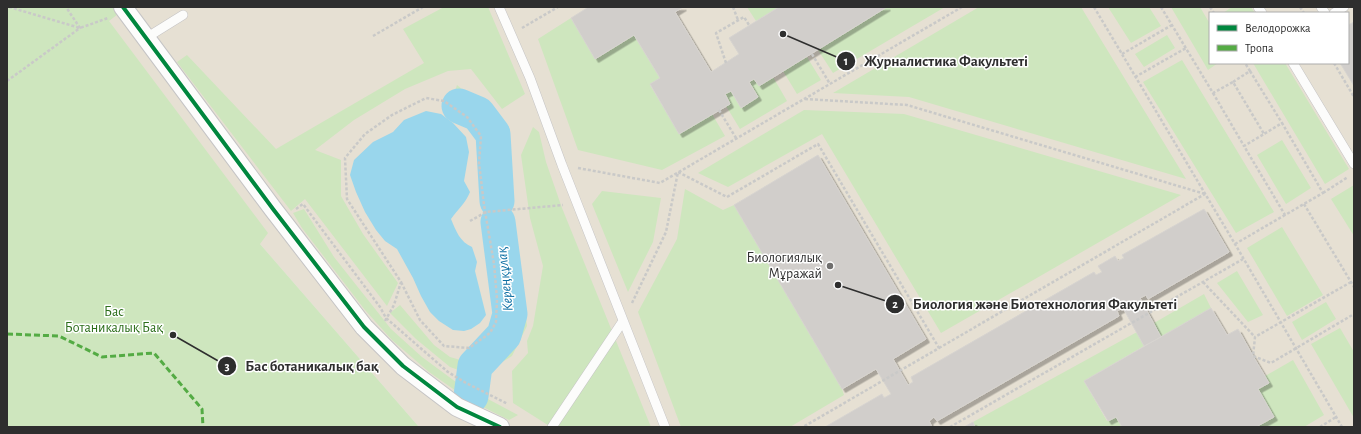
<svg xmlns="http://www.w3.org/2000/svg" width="1361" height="434" font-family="'Alegreya Sans',sans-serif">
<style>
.education{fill:#e6e0d3;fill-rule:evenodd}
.green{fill:#cee6be}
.water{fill:#99d6ec}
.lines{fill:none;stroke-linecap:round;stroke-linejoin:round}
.river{stroke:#99d6ec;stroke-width:35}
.building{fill:#d1cecb;stroke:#d7d4d0;filter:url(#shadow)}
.service-casing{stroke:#c5c4c5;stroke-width:10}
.minor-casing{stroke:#c5c4c5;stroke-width:20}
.path{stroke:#c9c9c8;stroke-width:2.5;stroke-dasharray:3 2;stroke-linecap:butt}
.service{stroke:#fcfcfb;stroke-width:9}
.minor{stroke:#fcfcfb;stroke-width:18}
.quiet{stroke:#54ab44;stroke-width:3;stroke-dasharray:6 3;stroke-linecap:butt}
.cycleway-casing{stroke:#fff;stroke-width:6}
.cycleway{stroke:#00873e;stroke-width:4}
.poi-dot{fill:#706f6e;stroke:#fff;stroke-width:1.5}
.labels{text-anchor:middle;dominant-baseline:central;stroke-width:3;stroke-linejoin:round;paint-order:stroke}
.poi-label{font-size:14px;fill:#2e2e2e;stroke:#fff;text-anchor:end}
.park-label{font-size:14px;fill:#2c6e1b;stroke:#fff}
.water-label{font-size:15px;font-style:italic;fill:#0d6fa3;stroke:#fff}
.leader{fill:none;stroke:#2e2e2e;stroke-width:1.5}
.callout-dot{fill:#2e2e2e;stroke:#fff;stroke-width:1.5}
.mark-label{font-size:12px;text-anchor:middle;font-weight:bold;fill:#fff}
.callout-label{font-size:15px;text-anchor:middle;font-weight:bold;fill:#2e2e2e;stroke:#fff;stroke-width:3;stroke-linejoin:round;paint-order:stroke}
</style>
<defs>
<filter id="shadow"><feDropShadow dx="3.5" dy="3.5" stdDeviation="0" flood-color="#0004"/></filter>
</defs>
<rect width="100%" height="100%" fill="#ece8e4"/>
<!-- education -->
<path class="education" d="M 7,7 L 1354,7 L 1354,427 L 419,427 L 260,244 ZM 1210,13 L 1348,13 L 1348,63 L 1210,63 Z"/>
<!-- green -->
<path class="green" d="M 7,7 L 112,7 L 118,14 L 109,21 L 268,233 L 260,244 L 419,427 L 7,427 Z
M 444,7 L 488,7 L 525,94 L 502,109 L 471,69 L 448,71 L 405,89 L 354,120 L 315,150 L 341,160 L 341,196 L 363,234 L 398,283 L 387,306 L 305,199 L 291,211 L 177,62 L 187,55 L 276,149 L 424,63 L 403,29 Z
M 747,7 L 779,7 L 756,21 Z
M 887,7 L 945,7 L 833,73 L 818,50 Z
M 979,7 L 1081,7 L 1186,179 L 909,97 L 833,93 Z
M 1108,7 L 1149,7 L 1161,26 L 1131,43 Z
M 1171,7 L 1200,7 L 1210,24 L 1210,63 L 1218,63 L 1208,70 Z
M 1232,7 L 1251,7 L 1255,13 L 1223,13 Z
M 571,18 L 596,59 L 634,35 L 660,78 L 650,85 L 679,133 L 712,114 L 725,136 L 662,170 L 578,150 L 538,39 Z
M 1167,35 L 1175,48 L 1144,67 L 1135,54 Z
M 807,57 L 821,80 L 797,94 L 783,71 Z
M 1182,60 L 1274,212 L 1236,233 L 1143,82 Z
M 1253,63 L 1285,63 L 1349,169 L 1325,184 Z
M 773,77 L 787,101 L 740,129 L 726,106 L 730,103 L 725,94 L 731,91 L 741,108 L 758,97 L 749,82 L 754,79 L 759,86 Z
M 457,85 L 496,117 L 510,165 L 505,206 L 491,209 L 484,125 L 467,105 L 453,98 Z
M 804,110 L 904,114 L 1181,195 L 941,333 L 822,134 L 728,187 L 698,173 Z
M 533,127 L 539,132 L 546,162 L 562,208 L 651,427 L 551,427 L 513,403 L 512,371 L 528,353 L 527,341 L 533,326 L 543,266 L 530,218 L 521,155 Z
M 1282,140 L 1311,188 L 1286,204 L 1257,155 Z
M 1354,185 L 1354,236 L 1331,199 Z
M 685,189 L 723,210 L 734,205 L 842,389 L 844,395 L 790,427 L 681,427 L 638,312 L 677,239 Z
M 602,191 L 661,198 L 653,242 L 628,292 L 592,204 Z
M 304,209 L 334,257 L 391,329 L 422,357 L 456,382 L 518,415 L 509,420 L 469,400 L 429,372 L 392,340 L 365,310 L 302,228 L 293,213 Z
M 503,216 L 524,299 L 527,326 L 512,356 L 478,377 L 450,367 L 416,339 L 390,313 L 400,305 L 434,345 L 450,357 L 464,361 L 494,337 L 503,314 L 497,261 L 492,233 L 492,218 Z
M 1282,227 L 1323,295 L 1287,316 L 1247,248 Z
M 1237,271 L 1263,315 L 1248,322 L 1217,283 Z
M 1204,294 L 1211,308 L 1161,337 L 1154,323 Z
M 1326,302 L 1336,319 L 1302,340 L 1292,322 Z
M 1340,328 L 1354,352 L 1354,418 L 1311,344 Z
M 1137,332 L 1144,346 L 1084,381 L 1107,421 L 1116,417 L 1122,427 L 975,427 L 973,422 Z
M 1293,360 L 1324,415 L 1304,427 L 1256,427 L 1274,417 L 1258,389 L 1269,383 L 1265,376 Z"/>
<!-- water -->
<path class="water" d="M 426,111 L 441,114 L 453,123 L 466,137 L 469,152 L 464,181 L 470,192 C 465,204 458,209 451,219 C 456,231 460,242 472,247 L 477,262 L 475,271 L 486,315 L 480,323 L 471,329 L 464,331 L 453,330 L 439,321 L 430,312 L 421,296 L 413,278 L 397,249 L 385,241 L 376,230 L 365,212 L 356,192 L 350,175 L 354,160 L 373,142 L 393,132 L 404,120 Z"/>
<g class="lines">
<!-- river -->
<path class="river" d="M 459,106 L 478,114 L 493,134 L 497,201
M 471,396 L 475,366 L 504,335 L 510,314 L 498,222"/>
</g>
<!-- building -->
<path class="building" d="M 586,7 L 683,7 L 675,12 L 711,72 L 739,54 L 729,38 L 779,7 L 887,7 L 759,86 L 754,79 L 749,82 L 758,97 L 741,108 L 731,91 L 725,94 L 730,104 L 679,134 L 650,84 L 660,78 L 634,35 L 595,59 L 571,18 L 587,8 Z
M 1354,22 L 1354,86 L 1340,63 L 1348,63 L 1348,25 Z
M 818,155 L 926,339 L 893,359 L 908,385 L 913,382 L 911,377 L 1094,272 L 1096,275 L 1102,272 L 1098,266 L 1115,256 L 1118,261 L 1124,258 L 1122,255 L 1204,209 L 1229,252 L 1148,299 L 1146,295 L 1140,298 L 1161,337 L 1144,346 L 1123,308 L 1117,311 L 1119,316 L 937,421 L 934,417 L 929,421 L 932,427 L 825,427 L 882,394 L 884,398 L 891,394 L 876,369 L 842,389 L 734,205 Z
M 1211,308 L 1227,335 L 1238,329 L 1253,356 L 1269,383 L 1258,389 L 1274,417 L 1256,427 L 1122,427 L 1116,417 L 1108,421 L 1084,381 Z
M 973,422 L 975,427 L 964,427 Z"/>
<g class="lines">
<!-- service casing -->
<g class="service-casing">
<path id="service" d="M 499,7 L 530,78 L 562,165 L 665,427
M 1258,7 L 1262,13
M 1321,7 L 1325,13
M 1334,13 L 1344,7
M 146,38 L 183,15
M 1293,63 L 1354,164
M 552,427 L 623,321"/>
</g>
<!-- minor casing -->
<g class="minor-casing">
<path id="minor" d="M 123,7 L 273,209 L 364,327 L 403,366 L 457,407 L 500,427"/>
</g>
<!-- path -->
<path class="path" d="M 9,7 L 80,28 L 108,18
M 733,7 L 738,20
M 1094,7 L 1235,244 L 1342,427
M 1161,7 L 1213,93 L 1233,82 L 1264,134 L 1244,146 L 1285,215 L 1323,193 L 1282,123 L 1264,134
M 1210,7 L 1214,13
M 1300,7 L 1304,13
M 522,28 L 558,7
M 373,36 L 423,7
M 812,54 L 830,84
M 1122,54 L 1172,25
M 726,63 L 716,33 L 744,17 L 749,25
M 1334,63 L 1354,97
M 1250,71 L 1282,123
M 1135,77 L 1186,48
M 7,81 L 80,28 L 66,7
M 1233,82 L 1250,71 L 1245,63
M 1213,93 L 1244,146
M 805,99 L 907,105 L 1205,194
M 719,110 L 736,138
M 578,168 L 660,183 L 962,7
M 1323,193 L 1348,177
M 1304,204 L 1354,287
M 296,209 L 303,204 L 380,307 L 386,318 L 448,372 L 466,383 L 508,404
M 470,221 L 486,212 L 563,205
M 1235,244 L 1285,215
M 1203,282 L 1255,337
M 1351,282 L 1255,337 L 1253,356 L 1271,363 L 1354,314
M 632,303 L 666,232 L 678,172 L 727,197 L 818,144 L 939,348 L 803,427
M 385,321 L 394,305 L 401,282 L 347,199 L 345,158 L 365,134 L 392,115 L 426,98 L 444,101 L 467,117 L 481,136 L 479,163 L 484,205 L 494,264 L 497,299 L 496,322 L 490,333 L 469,348 L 444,346 L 420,320 L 401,282
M 939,348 L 1205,194
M 950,427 L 1243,259
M 1320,427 L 1336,417"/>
<!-- service -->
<use href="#service" class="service"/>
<!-- minor -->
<use href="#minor" class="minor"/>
<!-- quiet -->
<path class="quiet" d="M 7,334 L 59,336 L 102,357 L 154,353 L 202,409 L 203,427"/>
<!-- cycleway casing -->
<g class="cycleway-casing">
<path id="cycleway" d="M 123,7 L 273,209 L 364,327 L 403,366 L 457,407 L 500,427"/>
</g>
<!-- cycleway -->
<use href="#cycleway" class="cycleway"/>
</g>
<!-- markers -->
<circle class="poi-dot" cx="830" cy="266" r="4"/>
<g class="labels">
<!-- poi labels -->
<g class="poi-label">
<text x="822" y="258">Биологиялық<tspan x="822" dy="16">Мұражай</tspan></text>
</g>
<!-- park labels -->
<g class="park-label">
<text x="114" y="312">Бас<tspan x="114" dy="16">Ботаникалық Бақ</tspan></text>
</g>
<!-- water labels -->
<g class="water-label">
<text transform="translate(505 279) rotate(-96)">Кереңқұлақ</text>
</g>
</g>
<!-- callouts -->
<path class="leader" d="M783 34L846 61M838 285L895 304M173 335L227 366"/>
<g class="callout-dot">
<circle cx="783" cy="34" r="4"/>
<circle cx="838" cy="285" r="4"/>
<circle cx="173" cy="335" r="4"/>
<circle cx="846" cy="61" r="10"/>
<circle cx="895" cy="304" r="10"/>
<circle cx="227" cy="366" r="10"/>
</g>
<g class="mark-label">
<text x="846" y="65">1</text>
<text x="895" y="308">2</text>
<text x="227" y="370">3</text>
</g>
<g class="callout-label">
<text x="946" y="66">Журналистика Факультеті</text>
<text x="1045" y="309">Биология және Биотехнология Факультеті</text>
<text x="312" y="371">Бас ботаникалық бақ</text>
</g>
<!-- border -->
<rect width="1361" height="434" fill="none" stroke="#2e2e2e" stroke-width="16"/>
<!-- legend -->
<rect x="1209" y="12" width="140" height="52" fill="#ffffff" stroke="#ababab"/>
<rect x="1217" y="25" width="20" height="6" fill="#00873e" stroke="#ababab"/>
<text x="1245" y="32" font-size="12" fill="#2e2e2e">Велодорожка</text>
<rect x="1217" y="45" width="20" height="6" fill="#54ab44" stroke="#ababab"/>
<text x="1245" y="52" font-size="12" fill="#2e2e2e">Тропа</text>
</svg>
